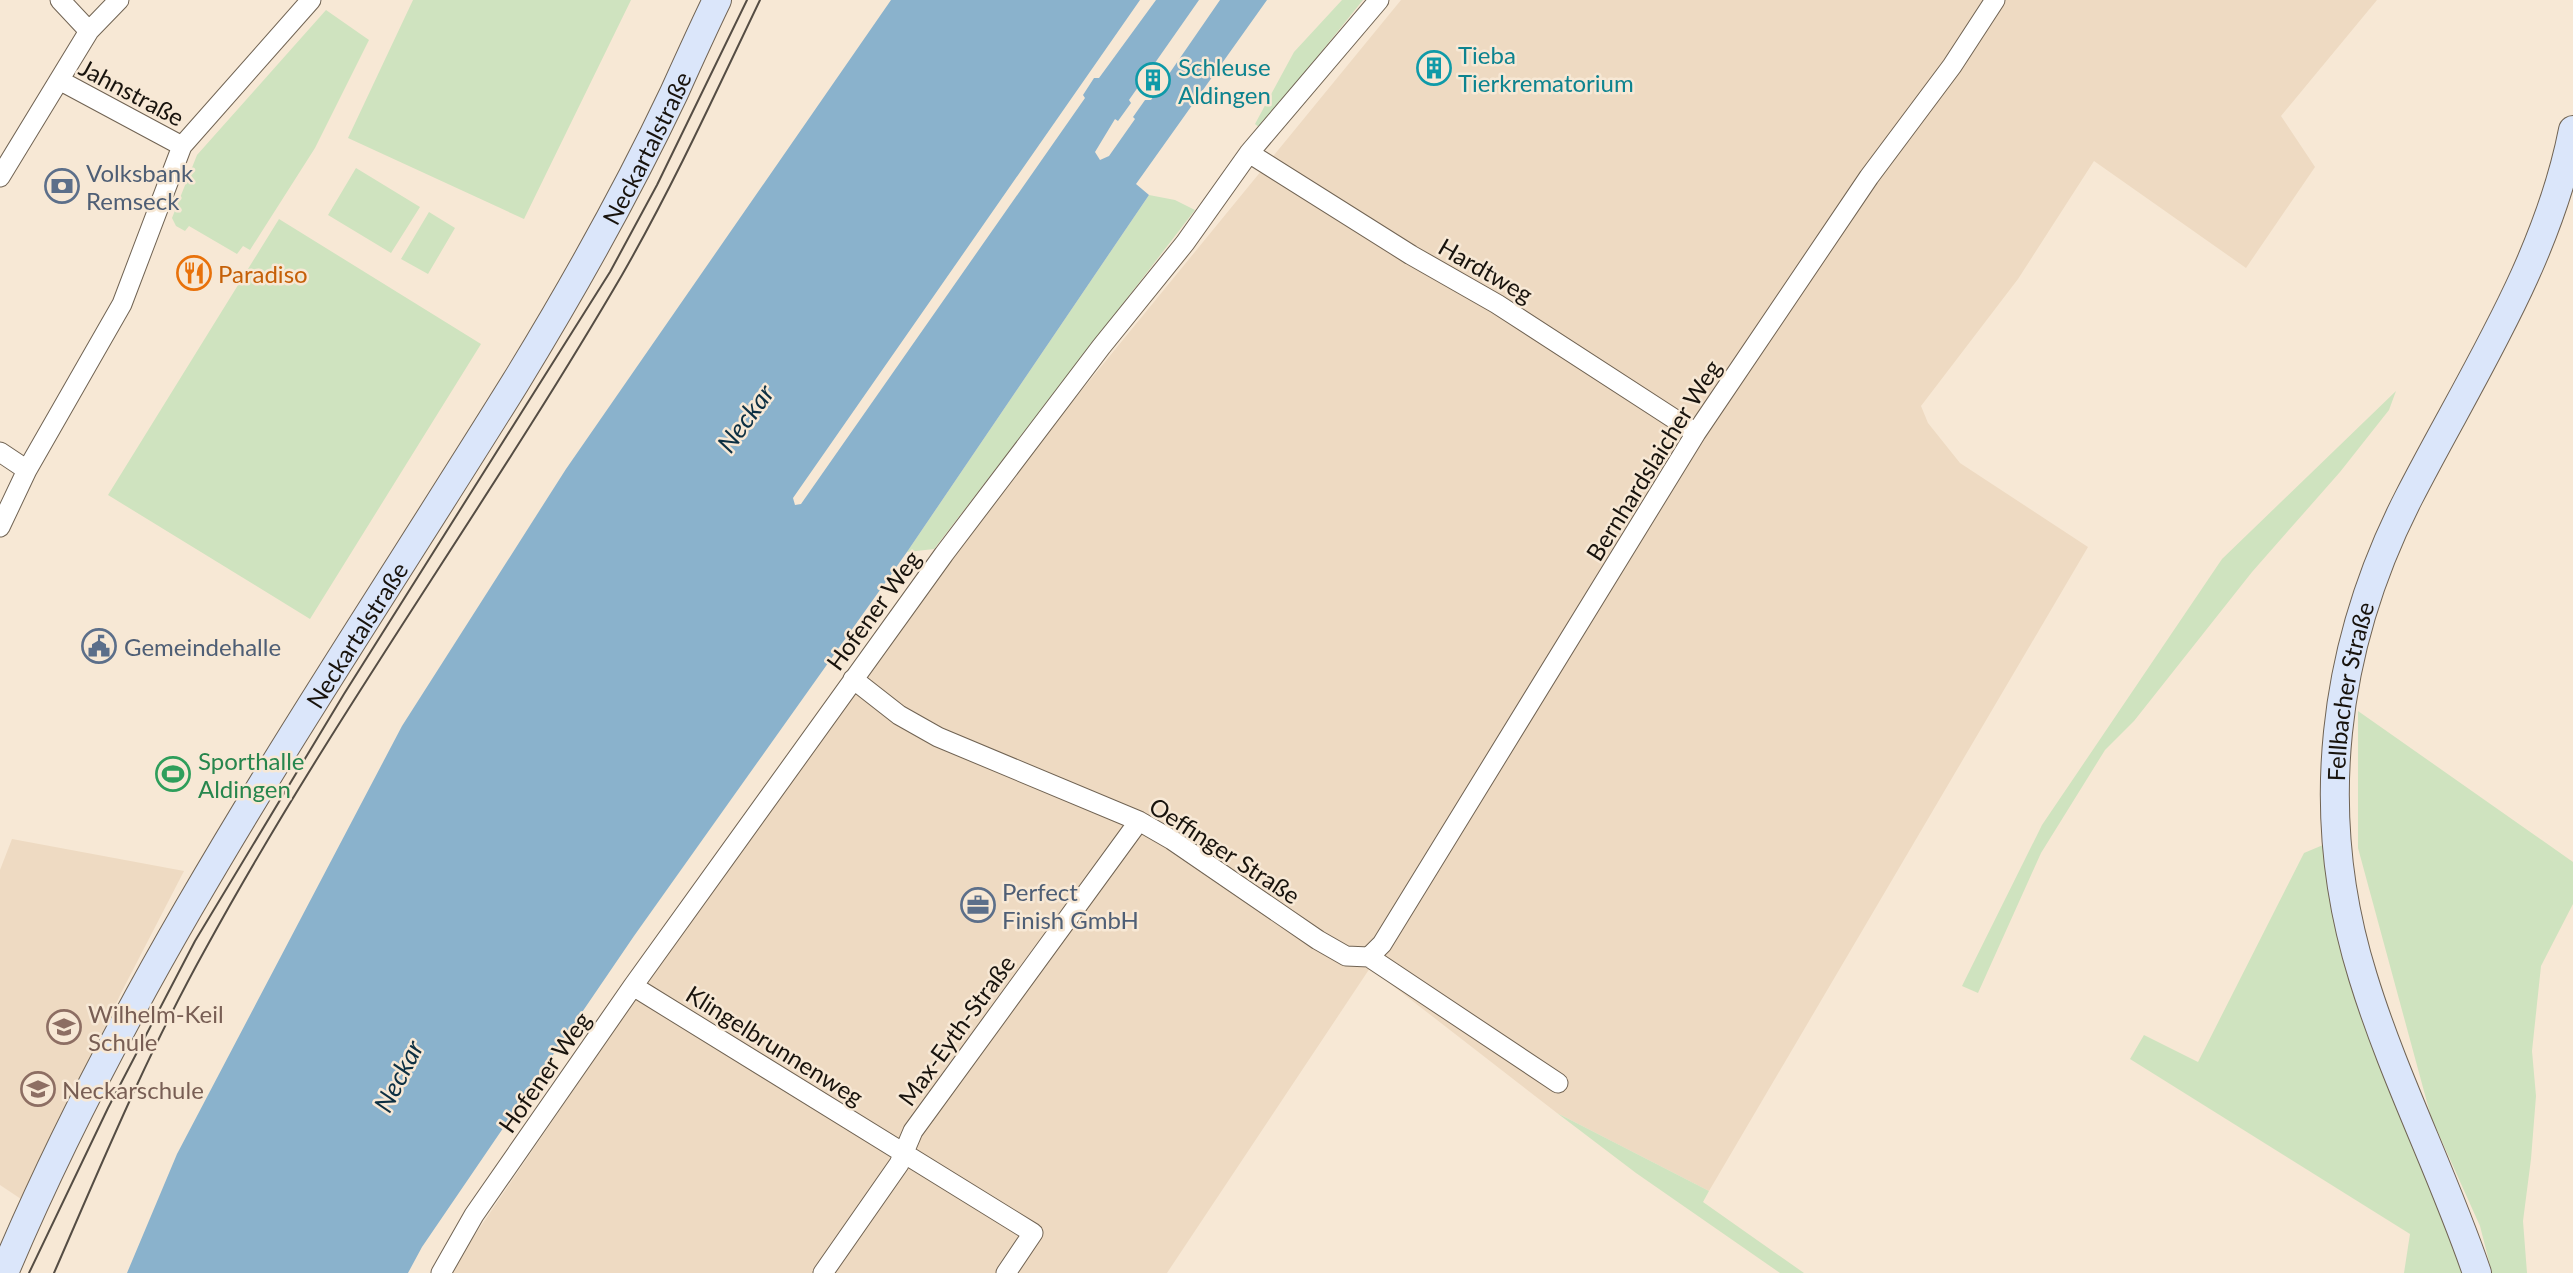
<svg xmlns="http://www.w3.org/2000/svg" width="2573" height="1273" font-family="Lato,sans-serif">
<style>
.built{fill:#eedac2}
.green{fill:#cfe3bf}
.water{fill:#8ab2cc}
.lines{fill:none;stroke-linecap:round;stroke-linejoin:round}
.minor-casing{stroke:#706353;stroke-width:21}
.secondary-casing{stroke:#706353;stroke-width:30}
.minor{stroke:#fff;stroke-width:19}
.secondary{stroke:#dbe6fa;stroke-width:28}
.tram{stroke:#554d44;stroke-width:2}
.labels{text-anchor:middle;dominant-baseline:central;stroke-width:5;stroke-linejoin:round;paint-order:stroke}
.culture-label{font-size:24px;fill:#0d838f;stroke:#f7e8d5;text-anchor:start}
.street-label{font-size:24px;fill:#18130d;stroke:#f7e8d5}
.service-label{font-size:24px;fill:#4e5e75;stroke:#f7e8d5;text-anchor:start}
.food-label{font-size:24px;fill:#c56008;stroke:#f7e8d5;text-anchor:start}
.leisure-label{font-size:24px;fill:#27864d;stroke:#f7e8d5;text-anchor:start}
.education-label{font-size:24px;fill:#785e54;stroke:#f7e8d5;text-anchor:start}
.water-label{font-size:26px;font-style:italic;fill:#0c2f42;stroke:#f7e8d5}
</style>
<rect width="100%" height="100%" fill="#f7e8d5"/>
<!-- built -->
<path class="built" d="M 1401,0 L 2377,0 L 2281,116 L 2315,167 L 2246,268 L 2094,161 L 2018,279 L 1921,406 L 1928,423 L 1960,463 L 2088,547 L 1709,1191 L 1557,1113 L 1370,968 L 1167,1273 L 449,1273 L 853,679 L 1050,429 Z
M 12,839 L 184,871 L 121,993 L 24,1201 L 0,1185 L 0,870 Z"/>
<!-- green -->
<path class="green" d="M 413,0 L 631,0 L 524,219 L 348,138 Z
M 1342,0 L 1363,0 L 1260,128 L 1255,124 L 1294,52 Z
M 326,10 L 369,40 L 315,148 L 250,250 L 243,246 L 237,254 L 189,226 L 185,231 L 176,226 L 172,218 L 197,155 Z
M 356,168 L 420,207 L 391,253 L 328,215 Z
M 1149,195 L 1175,200 L 1195,210 L 934,549 L 907,552 Z
M 429,212 L 455,228 L 428,274 L 401,259 Z
M 279,219 L 481,344 L 310,619 L 108,495 Z
M 2396,391 L 2389,410 L 2340,472 L 2252,572 L 2134,721 L 2105,750 L 2041,853 L 1978,993 L 1962,986 L 2042,825 L 2222,559 Z
M 2358,711 L 2573,862 L 2573,904 L 2541,966 L 2532,1051 L 2536,1096 L 2531,1159 L 2523,1221 L 2527,1273 L 2492,1273 L 2480,1226 L 2431,1117 L 2358,848 Z
M 2323,845 L 2336,916 L 2465,1273 L 2404,1273 L 2410,1234 L 2130,1059 L 2144,1035 L 2198,1062 L 2304,853 Z
M 1557,1113 L 1709,1191 L 1703,1202 L 1804,1273 L 1780,1273 L 1636,1173 Z"/>
<!-- water -->
<path class="water" d="M 891,0 L 1140,0 L 793,498 L 795,505 L 801,504 L 1085,98 L 1083,95 L 1094,78 L 1099,78 L 1156,0 L 1199,0 L 1129,100 L 1131,103 L 1118,121 L 1115,119 L 1095,152 L 1100,160 L 1109,156 L 1135,119 L 1133,117 L 1145,100 L 1151,100 L 1220,0 L 1267,0 L 1136,184 L 1149,195 L 907,552 L 634,936 L 422,1247 L 408,1273 L 127,1273 L 177,1154 L 402,726 L 566,469 Z"/>
<g class="lines">
<!-- minor casing -->
<g class="minor-casing">
<path id="minor" d="M 60,0 L 89,31
M 59,80 L 182,146
M 1249,153 L 1411,255 L 1497,304 L 1696,433
M 0,177 L 89,31 L 119,0
M 0,452 L 27,470
M 0,527 L 27,470 L 122,304 L 182,146 L 311,0
M 853,679 L 899,715 L 938,737 L 1139,821 L 1172,840 L 1318,940 L 1346,956 L 1369,957 L 1558,1083
M 1369,957 L 1382,944 L 1696,433 L 1869,177 L 1952,66 L 1995,0
M 633,986 L 1033,1233 L 1006,1273
M 441,1273 L 474,1215 L 633,986 L 944,554 L 1101,347 L 1185,243 L 1249,153 L 1379,0
M 823,1273 L 899,1164 L 913,1131 L 1139,821"/>
</g>
<!-- secondary casing -->
<g class="secondary-casing">
<g id="secondary">
<path id="s1" d="M 4,1273 C 137,957 335,673 515,383 C 572,290 627,192 674,93 C 688,62 702,31 717,0"/>
<path id="s2" d="M 2477,1273 C 2443,1173 2394,1078 2363,977 C 2312,814 2332,647 2409,497 C 2470,378 2547,263 2573,130"/>
</g>
</g>
<!-- minor -->
<use href="#minor" class="minor"/>
<!-- secondary -->
<use href="#secondary" class="secondary"/>
<!-- tram -->
<path class="tram" d="M 29,1273 L 108,1108 L 195,941 L 344,694 L 610,272 L 657,185 L 747,0
M 54,1273 C 102,1163 148,1052 206,948 C 333,716 489,503 622,275 C 673,186 716,92 760,0"/>
</g>
<!-- icons -->
<defs>
<g id="building-ring" transform="scale(1.75)"><circle r="9.5" fill="#f7e8d5" stroke="#0f9aa8" stroke-width="1.5"/><path d="M-4-6H4V6H1V3H-1V6H-4ZM-2.5-4.3h1.7v1.8h-1.7ZM.8-4.3h1.7v1.8H.8ZM-2.5-1h1.7V.8h-1.7ZM.8-1h1.7V.8H.8Z" fill="#0f9aa8"/></g>
<g id="bank-ring" transform="scale(1.75)"><circle r="9.5" fill="#f7e8d5" stroke="#5c6f8a" stroke-width="1.5"/><path d="M-6-4H6V4H-6ZM0-2.3a2.3 2.3 0 1 0 0 4.6a2.3 2.3 0 1 0 0-4.6Z" fill="#5c6f8a"/></g>
<g id="restaurant-ring" transform="scale(1.75)"><circle r="9.5" fill="#f7e8d5" stroke="#e8710a" stroke-width="1.5"/><path d="M-5-6h1v4h1v-4h1v4h1v-4h1v5L-1.5 .5V6h-2V.5L-5-1ZM5-6V6H3V1.5H1.5Q1.5-4 5-6Z" fill="#e8710a"/></g>
<g id="civic-ring" transform="scale(1.75)"><circle r="9.5" fill="#f7e8d5" stroke="#5c6f8a" stroke-width="1.5"/><path d="M-.6-6.5H3V-4.5H.6V-3L4-1V1h2V6H-6V1h2V-1L-.6-3ZM-1.2 2.5V6h2.4V2.5Z" fill="#5c6f8a"/></g>
<g id="stadium-ring" transform="scale(1.75)"><circle r="9.5" fill="#f7e8d5" stroke="#2e9e5b" stroke-width="1.5"/><path d="M0-5a6.5 5 0 1 0 0 10a6.5 5 0 1 0 0-10ZM-3.5-1.8h7v3.6h-7Z" fill="#2e9e5b"/></g>
<g id="office-ring" transform="scale(1.75)"><circle r="9.5" fill="#f7e8d5" stroke="#5c6f8a" stroke-width="1.5"/><path d="M-6-3h4V-5.5h4V-3h4V5H-6ZM-1-4.5V-3h2v-1.5ZM-6 0V1H6V0Z" fill="#5c6f8a"/></g>
<g id="school-ring" transform="scale(1.75)"><circle r="9.5" fill="#f7e8d5" stroke="#8d6e63" stroke-width="1.5"/><path d="M0-5L7-2L0 1L-7-2ZM-4 1L0 2.5L4 1V4Q0 6-4 4Z" fill="#8d6e63"/></g>
</defs>
<g fill-rule="evenodd">
<use href="#building-ring" x="1434" y="68"/>
<use href="#building-ring" x="1153" y="80"/>
<use href="#bank-ring" x="62" y="186"/>
<use href="#restaurant-ring" x="194" y="273"/>
<use href="#civic-ring" x="99" y="646"/>
<use href="#stadium-ring" x="173" y="774"/>
<use href="#office-ring" x="978" y="905"/>
<use href="#school-ring" x="64" y="1027"/>
<use href="#school-ring" x="38" y="1089"/>
</g>
<g class="labels">
<!-- culture labels -->
<g class="culture-label">
<text x="1458" y="54">Tieba<tspan x="1458" dy="28">Tierkrematorium</tspan></text>
<text x="1178" y="66">Schleuse<tspan x="1178" dy="28">Aldingen</tspan></text>
</g>
<!-- street labels -->
<g class="street-label">
<text transform="translate(132 92) rotate(28)">Jahnstraße</text>
<text stroke="none"><textPath href="#s1" startOffset="1297">Neckartalstraße</textPath></text>
<text transform="translate(1486 270) rotate(30)">Hardtweg</text>
<text transform="translate(1653 460) rotate(-58)">Bernhardslaicher Weg</text>
<text transform="translate(873 610) rotate(-54)">Hofener Weg</text>
<text stroke="none"><textPath href="#s1" startOffset="730">Neckartalstraße</textPath></text>
<text stroke="none"><textPath href="#s2" startOffset="607">Fellbacher Straße</textPath></text>
<text transform="translate(1225 850) rotate(33)">Oeffinger Straße</text>
<text transform="translate(956 1030) rotate(-54)">Max-Eyth-Straße</text>
<text transform="translate(775 1045) rotate(32)">Klingelbrunnenweg</text>
<text transform="translate(544 1072) rotate(-55)">Hofener Weg</text>
</g>
<!-- service labels -->
<g class="service-label">
<text x="86" y="172">Volksbank<tspan x="86" dy="28">Remseck</tspan></text>
<text x="124" y="646">Gemeindehalle</text>
<text x="1002" y="891">Perfect<tspan x="1002" dy="28">Finish GmbH</tspan></text>
</g>
<!-- food labels -->
<g class="food-label">
<text x="218" y="273">Paradiso</text>
</g>
<!-- leisure labels -->
<g class="leisure-label">
<text x="198" y="760">Sporthalle<tspan x="198" dy="28">Aldingen</tspan></text>
</g>
<!-- education labels -->
<g class="education-label">
<text x="88" y="1013">Wilhelm-Keil<tspan x="88" dy="28">Schule</tspan></text>
<text x="62" y="1089">Neckarschule</text>
</g>
<!-- water labels -->
<g class="water-label">
<text transform="translate(745 418) rotate(-54)">Neckar</text>
<text transform="translate(398 1076) rotate(-63)">Neckar</text>
</g>
</g>
</svg>
